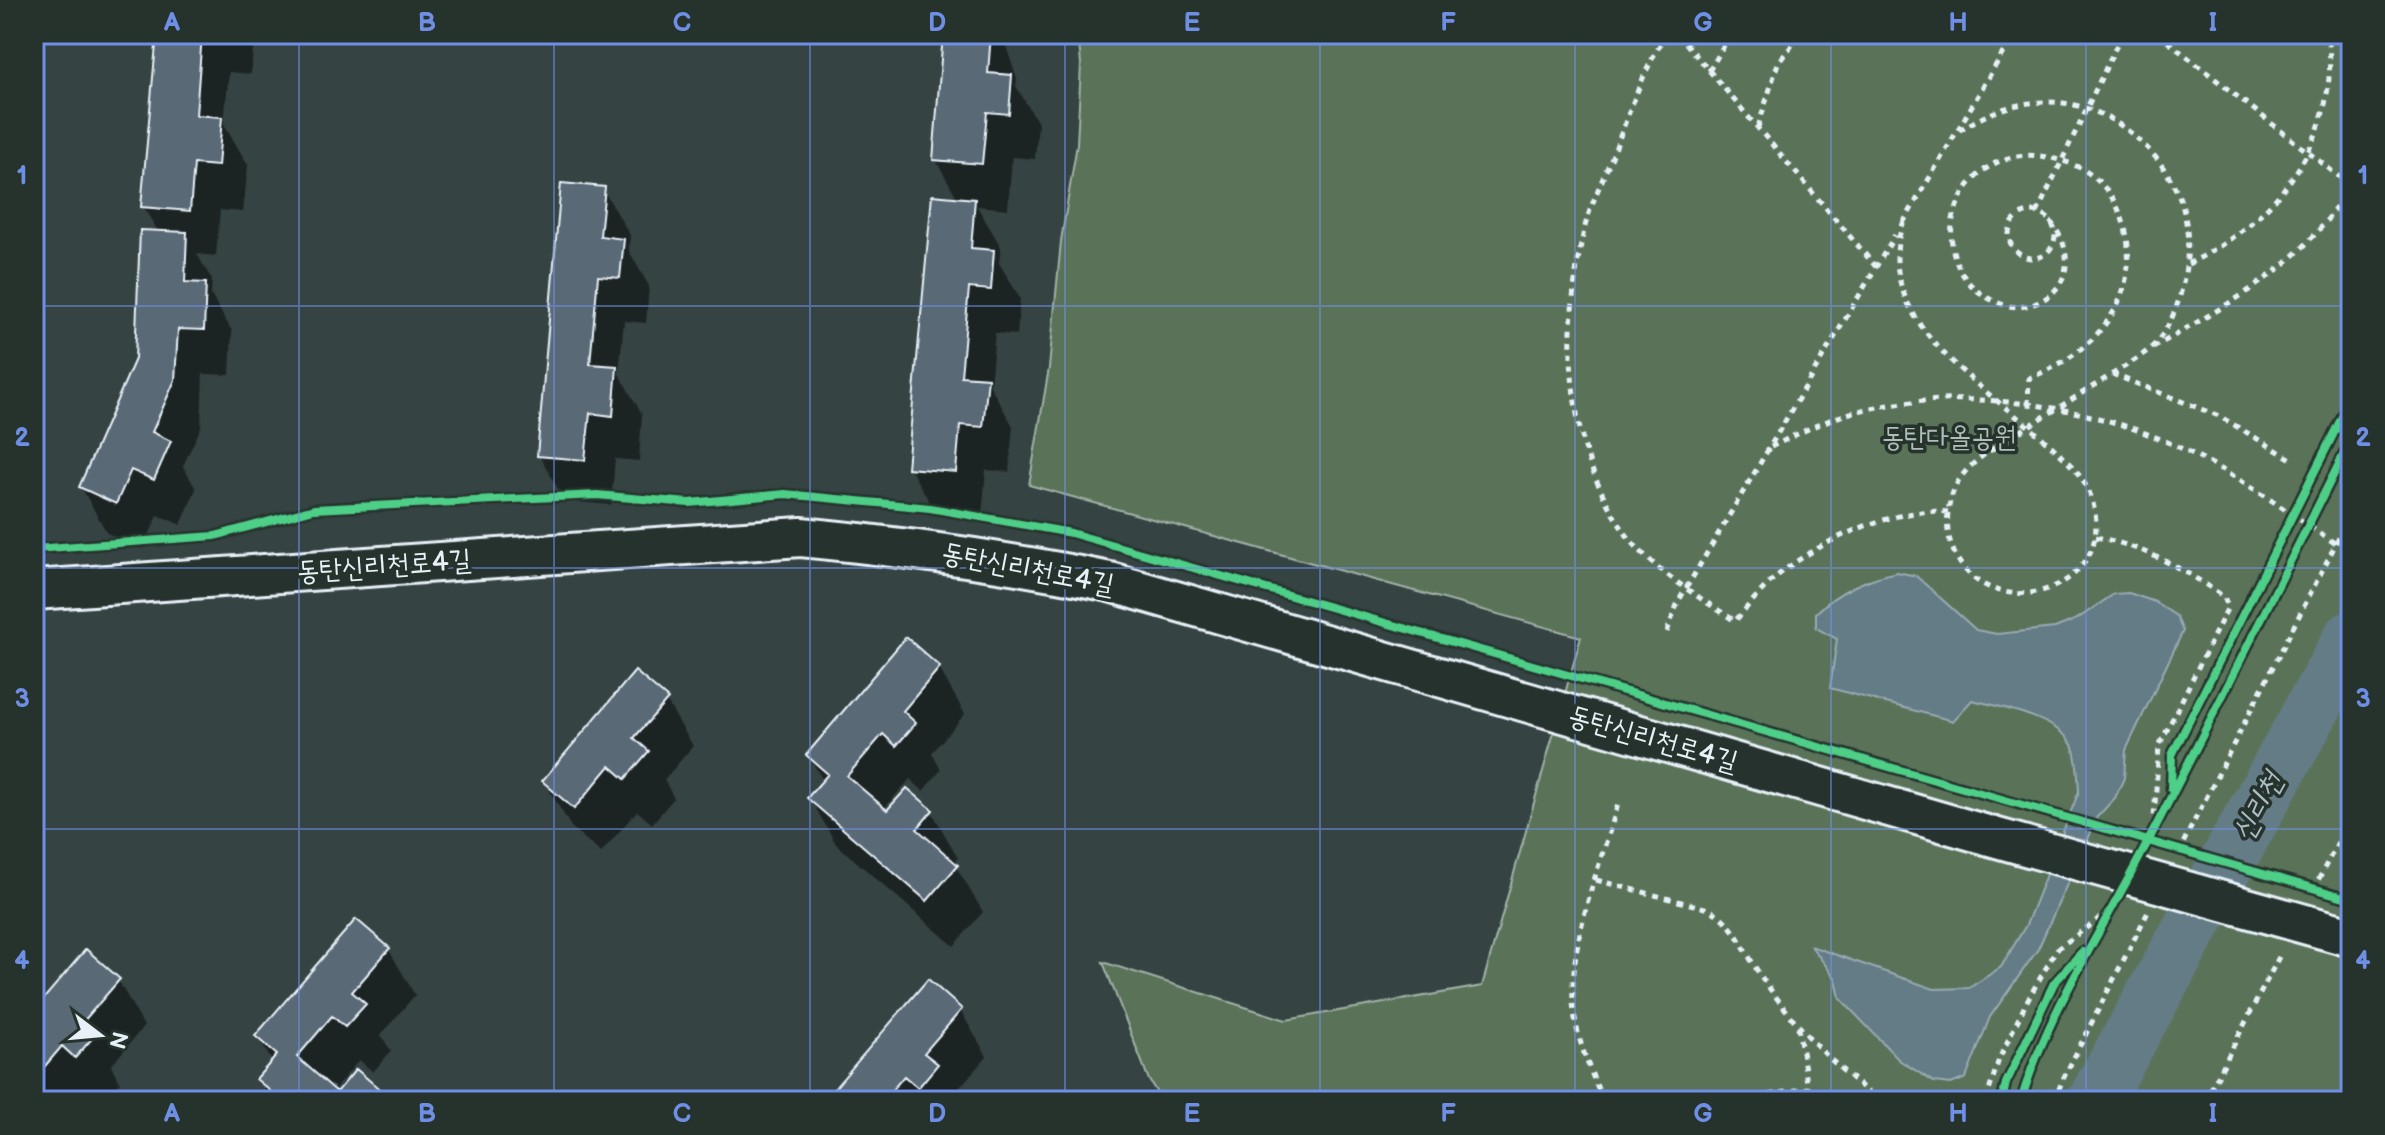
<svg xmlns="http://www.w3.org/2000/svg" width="2385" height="1135" font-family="'Balsamiq Sans','Poor Story',sans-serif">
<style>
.green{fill:#5a7358;stroke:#a1b2a8;stroke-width:2}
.water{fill:#647b86;stroke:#99aab4;stroke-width:2}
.shadow{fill:#0007}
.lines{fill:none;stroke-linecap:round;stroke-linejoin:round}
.river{stroke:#647b86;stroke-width:56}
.building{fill:#5a6976;stroke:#e8f1f8;stroke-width:2}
.minor-casing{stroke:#e8f1f8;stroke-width:44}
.path{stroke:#e8f1f8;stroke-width:5;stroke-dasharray:6 6;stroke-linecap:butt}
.minor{stroke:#26332d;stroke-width:38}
.minor-bridge-casing{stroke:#e8f1f8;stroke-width:44;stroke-linecap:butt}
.path-bridge{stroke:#e8f1f8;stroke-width:5;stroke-dasharray:6 6;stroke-linecap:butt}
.minor-bridge{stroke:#26332d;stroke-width:38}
.cycleway-casing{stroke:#26332d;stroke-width:13}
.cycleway{stroke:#4dcf88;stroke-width:8}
.grid{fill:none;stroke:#6e8fe5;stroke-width:2;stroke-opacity:0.55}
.labels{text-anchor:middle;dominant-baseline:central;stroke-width:7;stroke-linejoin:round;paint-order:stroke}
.park-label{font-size:28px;fill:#afbfb8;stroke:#26332d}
.street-label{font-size:28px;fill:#e8f1f8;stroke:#26332d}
.water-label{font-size:30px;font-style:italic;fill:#adbcc5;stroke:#26332d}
.neatline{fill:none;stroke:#6e8fe5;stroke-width:3}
.grid-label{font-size:26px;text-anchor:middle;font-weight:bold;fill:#6e8fe5}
</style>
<rect width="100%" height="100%" fill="#364343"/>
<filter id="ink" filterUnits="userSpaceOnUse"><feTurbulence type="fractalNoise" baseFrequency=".0125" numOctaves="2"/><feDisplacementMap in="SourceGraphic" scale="16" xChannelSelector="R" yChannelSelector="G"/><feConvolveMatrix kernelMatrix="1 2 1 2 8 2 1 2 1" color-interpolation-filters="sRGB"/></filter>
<g filter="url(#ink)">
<!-- green -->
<path class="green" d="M 1078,34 L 2351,34 L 2351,1101 L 1162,1101 L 1149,1080 L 1103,962 L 1286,1020 L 1482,986 L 1581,637 L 1029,485 L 1049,368 L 1061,241 L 1077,144 L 1081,64 Z"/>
<!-- water -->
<path class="water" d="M 1897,572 L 1916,576 L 1976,630 L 1997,634 L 2055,628 L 2077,619 L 2114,594 L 2129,593 L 2155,602 L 2176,616 L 2183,631 L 2126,750 L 2124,778 L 2115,798 L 2097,817 L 2038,949 L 1990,1017 L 1966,1078 L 1951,1084 L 1934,1082 L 1899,1060 L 1840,998 L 1836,979 L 1811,946 L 1934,989 L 1969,988 L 2001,967 L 2026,925 L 2079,791 C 2078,777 2078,761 2073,747 C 2061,718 2000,707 1972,700 L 1953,721 L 1830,688 L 1837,639 L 1816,628 L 1816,613 C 1839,590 1866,579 1897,572 Z"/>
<!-- shadow -->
<path class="shadow" d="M 159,34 L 252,34 L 254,37 L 251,74 L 229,72 L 224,124 L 248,165 L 243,212 L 220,210 L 216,256 L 197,254 L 212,280 L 211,295 L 232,331 L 230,375 L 203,374 L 201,427 L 183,466 L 196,489 L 181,525 L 158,515 L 143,549 L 107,533 L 81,487 L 137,359 L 159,233 L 143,206 Z
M 945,34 L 1002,34 L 1017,79 L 1016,86 L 1038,123 L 1035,159 L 1012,157 L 1008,209 L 977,206 L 1001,247 L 999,263 L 1020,298 L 1017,335 L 995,333 L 990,386 L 1013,426 L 1009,472 L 986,470 L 982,517 L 936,513 L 909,467 L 958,199 L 935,159 Z
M 603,189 L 630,235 L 629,251 L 649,286 L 646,323 L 624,321 L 619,374 L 642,414 L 639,461 L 615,459 L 611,505 L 565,501 L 539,455 Z
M 939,668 L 965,714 L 932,753 L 941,770 L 923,791 L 910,779 L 883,810 L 887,813 L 907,790 L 932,812 L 958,858 L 954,863 L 983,912 L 954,946 L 836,844 L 810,798 L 824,782 L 808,755 Z
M 666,700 L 693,746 L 664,780 L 674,798 L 652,824 L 637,811 L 601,853 L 571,827 L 544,781 Z
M 389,950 L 415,995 L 381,1035 L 391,1051 L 373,1072 L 359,1060 L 333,1091 L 337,1095 L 381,1093 L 386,1101 L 271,1101 L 259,1080 L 273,1063 L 257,1036 Z
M 118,980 L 144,1026 L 111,1066 L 120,1082 L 104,1101 L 89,1091 L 81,1101 L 34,1101 L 34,1013 Z
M 960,1010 L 987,1056 L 953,1095 L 957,1101 L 832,1101 Z"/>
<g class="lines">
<!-- river -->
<path class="river" d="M 2095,1101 L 2351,639"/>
</g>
<!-- building -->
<path class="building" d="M 157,34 L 202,34 L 196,115 L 222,117 L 218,166 L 194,164 L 190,211 L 141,207 Z
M 943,34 L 991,34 L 988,73 L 1012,75 L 1009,114 L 987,112 L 982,164 L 933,160 Z
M 561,183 L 605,187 L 600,236 L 624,239 L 620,278 L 598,276 L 590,364 L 617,366 L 613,416 L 590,413 L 585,460 L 537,456 Z
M 932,195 L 975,199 L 971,248 L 994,250 L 991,290 L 969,288 L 961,376 L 988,378 L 983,427 L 960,425 L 956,472 L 907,468 Z
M 140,230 L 187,232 L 185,282 L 206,283 L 204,330 L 178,329 L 175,380 L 152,432 L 171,441 L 154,480 L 131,470 L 116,504 L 79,487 L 135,359 Z
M 906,637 L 940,667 L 903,711 L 916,723 L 896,746 L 883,734 L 847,776 L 887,810 L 907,788 L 933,810 L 917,829 L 958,865 L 927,901 L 807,798 L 828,774 L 806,755 Z
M 635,671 L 668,699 L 634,738 L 649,751 L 625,779 L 610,766 L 574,809 L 542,781 Z
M 356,919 L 390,948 L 352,992 L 366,1004 L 345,1027 L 332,1016 L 297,1057 L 337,1092 L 356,1069 L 383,1092 L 375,1101 L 282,1101 L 256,1079 L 277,1055 L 255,1036 Z
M 86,949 L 120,979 L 82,1023 L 95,1035 L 75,1058 L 62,1046 L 34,1079 L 34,1010 Z
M 928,979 L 962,1009 L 924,1053 L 938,1064 L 918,1088 L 904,1076 L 883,1101 L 832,1101 L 827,1097 Z"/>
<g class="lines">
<!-- minor casing -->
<g class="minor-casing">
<path id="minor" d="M 34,590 L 801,537 C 905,547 1007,561 1110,582 L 1990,836"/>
</g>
<!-- path -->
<path class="path" d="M 1667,34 C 1645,66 1631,108 1617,144 C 1606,174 1589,205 1583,235 C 1561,336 1565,447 1626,534 C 1652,570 1698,596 1735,621 C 1750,604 1764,586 1782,572 C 1822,540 1897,506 1948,512
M 1678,34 L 1876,267
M 2158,34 L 2351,186
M 1709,71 L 1731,34
M 1758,127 L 1778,63 L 1801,34
M2009 235a23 23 0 1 1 46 0a23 23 0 1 1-46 0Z
M 1904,221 C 1869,312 1973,380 2033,430 C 2055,449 2083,471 2092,500 C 2122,599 1971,632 1949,537 C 1945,519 1949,496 1959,480 C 1971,461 1997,446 2016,434 C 2044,417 2072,399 2100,382 C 2118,370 2140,359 2155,344 C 2171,326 2180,301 2184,278 C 2190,250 2189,220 2178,194 C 2161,154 2123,119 2082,107 C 2038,94 1994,107 1957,132
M 1903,223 L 2014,34
M 2188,264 C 2277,220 2341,139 2328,34
M 2153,348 C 2230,302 2308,266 2351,182
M 2112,374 L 2219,416 L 2293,460
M 2028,405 L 2029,378 C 2060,366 2086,350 2106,323 C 2148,269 2130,177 2059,160 C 2042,155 2023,153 2005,159 C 1945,180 1930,265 1988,298 C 2003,306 2017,310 2034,304 C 2073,289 2075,249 2049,220
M 1771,447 C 1803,431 1837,414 1872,408 C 1975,388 2093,405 2187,451 C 2240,477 2287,511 2336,544
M 2096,537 C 2145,547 2184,569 2224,597 L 2228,607 L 2159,746 L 2153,832
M 1667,632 L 1678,602 L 1895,235
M 2178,853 L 2351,514
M 1596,880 L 1709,909 C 1732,922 1738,938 1751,960 C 1760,976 1771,991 1783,1006 C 1811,1043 1843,1073 1880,1101
M 2313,890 L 2351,817
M 1798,1027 L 1810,1101
M 1603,1101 C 1588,1065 1571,1027 1573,988 C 1574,929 1602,858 1619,801
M 1734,1101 L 1808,1088
M 1986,1101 L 1999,1059 L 2028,999 L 2057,949 L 2113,909
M 2054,1101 L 2063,1079 L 2148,912
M 2205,1101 L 2281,953"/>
<!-- minor -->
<use href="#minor" class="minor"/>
<!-- minor-bridge casing -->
<g class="minor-bridge-casing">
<path id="minor-bridge" d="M 1990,836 L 2351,937"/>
</g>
<!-- path-bridge -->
<path class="path-bridge" d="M 2037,213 L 2122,34"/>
<!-- minor-bridge -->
<use href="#minor-bridge" class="minor-bridge"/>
<!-- cycleway casing -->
<g class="cycleway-casing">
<path id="cycleway" d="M 34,549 L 215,536 L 314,509 L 597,495 L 689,503 L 785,494 L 930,508 L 1071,533 L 2351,899
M 2171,789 L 2172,755 L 2351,399
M 2002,1101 L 2006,1083 L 2054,983 L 2082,952
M 2021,1101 C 2046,1016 2102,930 2143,851 C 2214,715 2282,577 2351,440"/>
</g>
<!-- cycleway -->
<use href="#cycleway" class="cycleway"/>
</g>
</g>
<!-- grid -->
<path class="grid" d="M 299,34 L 299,1101M 554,34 L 554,1101M 810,34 L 810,1101M 1065,34 L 1065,1101M 1320,34 L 1320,1101M 1575,34 L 1575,1101M 1831,34 L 1831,1101M 2086,34 L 2086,1101M 34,306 L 2351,306M 34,568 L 2351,568M 34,829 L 2351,829"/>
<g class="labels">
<!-- park labels -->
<g class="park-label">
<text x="1949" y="437">동탄다올공원</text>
</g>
<!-- street labels -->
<g class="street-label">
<text transform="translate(384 566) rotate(-4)">동탄신리천로4길</text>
<text transform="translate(1028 569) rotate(11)">동탄신리천로4길</text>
<text transform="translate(1653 739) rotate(16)">동탄신리천로4길</text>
</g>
<!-- water labels -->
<g class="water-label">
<text transform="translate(2258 807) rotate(-61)">신리천</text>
</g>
</g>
<!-- margin -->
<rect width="2385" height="1135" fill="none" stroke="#26332d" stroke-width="88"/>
<!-- north arrow -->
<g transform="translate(100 1035) rotate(106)" stroke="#26332d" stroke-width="6" paint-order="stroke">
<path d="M0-6L14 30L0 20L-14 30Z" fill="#e8f1f8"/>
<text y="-12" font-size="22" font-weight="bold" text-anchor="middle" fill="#e8f1f8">N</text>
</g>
<rect x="44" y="44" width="2297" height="1047" class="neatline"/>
<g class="grid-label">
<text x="172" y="31">A</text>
<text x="427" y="31">B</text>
<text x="682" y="31">C</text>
<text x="937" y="31">D</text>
<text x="1192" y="31">E</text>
<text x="1448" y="31">F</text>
<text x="1703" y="31">G</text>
<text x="1958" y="31">H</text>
<text x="2213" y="31">I</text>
<text x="22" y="184">1</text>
<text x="2363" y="184">1</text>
<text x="22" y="446">2</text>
<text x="2363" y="446">2</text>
<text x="22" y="707">3</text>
<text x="2363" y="707">3</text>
<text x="22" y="969">4</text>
<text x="2363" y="969">4</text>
<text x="172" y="1122">A</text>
<text x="427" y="1122">B</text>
<text x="682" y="1122">C</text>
<text x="937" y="1122">D</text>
<text x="1192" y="1122">E</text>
<text x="1448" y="1122">F</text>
<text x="1703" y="1122">G</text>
<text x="1958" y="1122">H</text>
<text x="2213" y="1122">I</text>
</g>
</svg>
